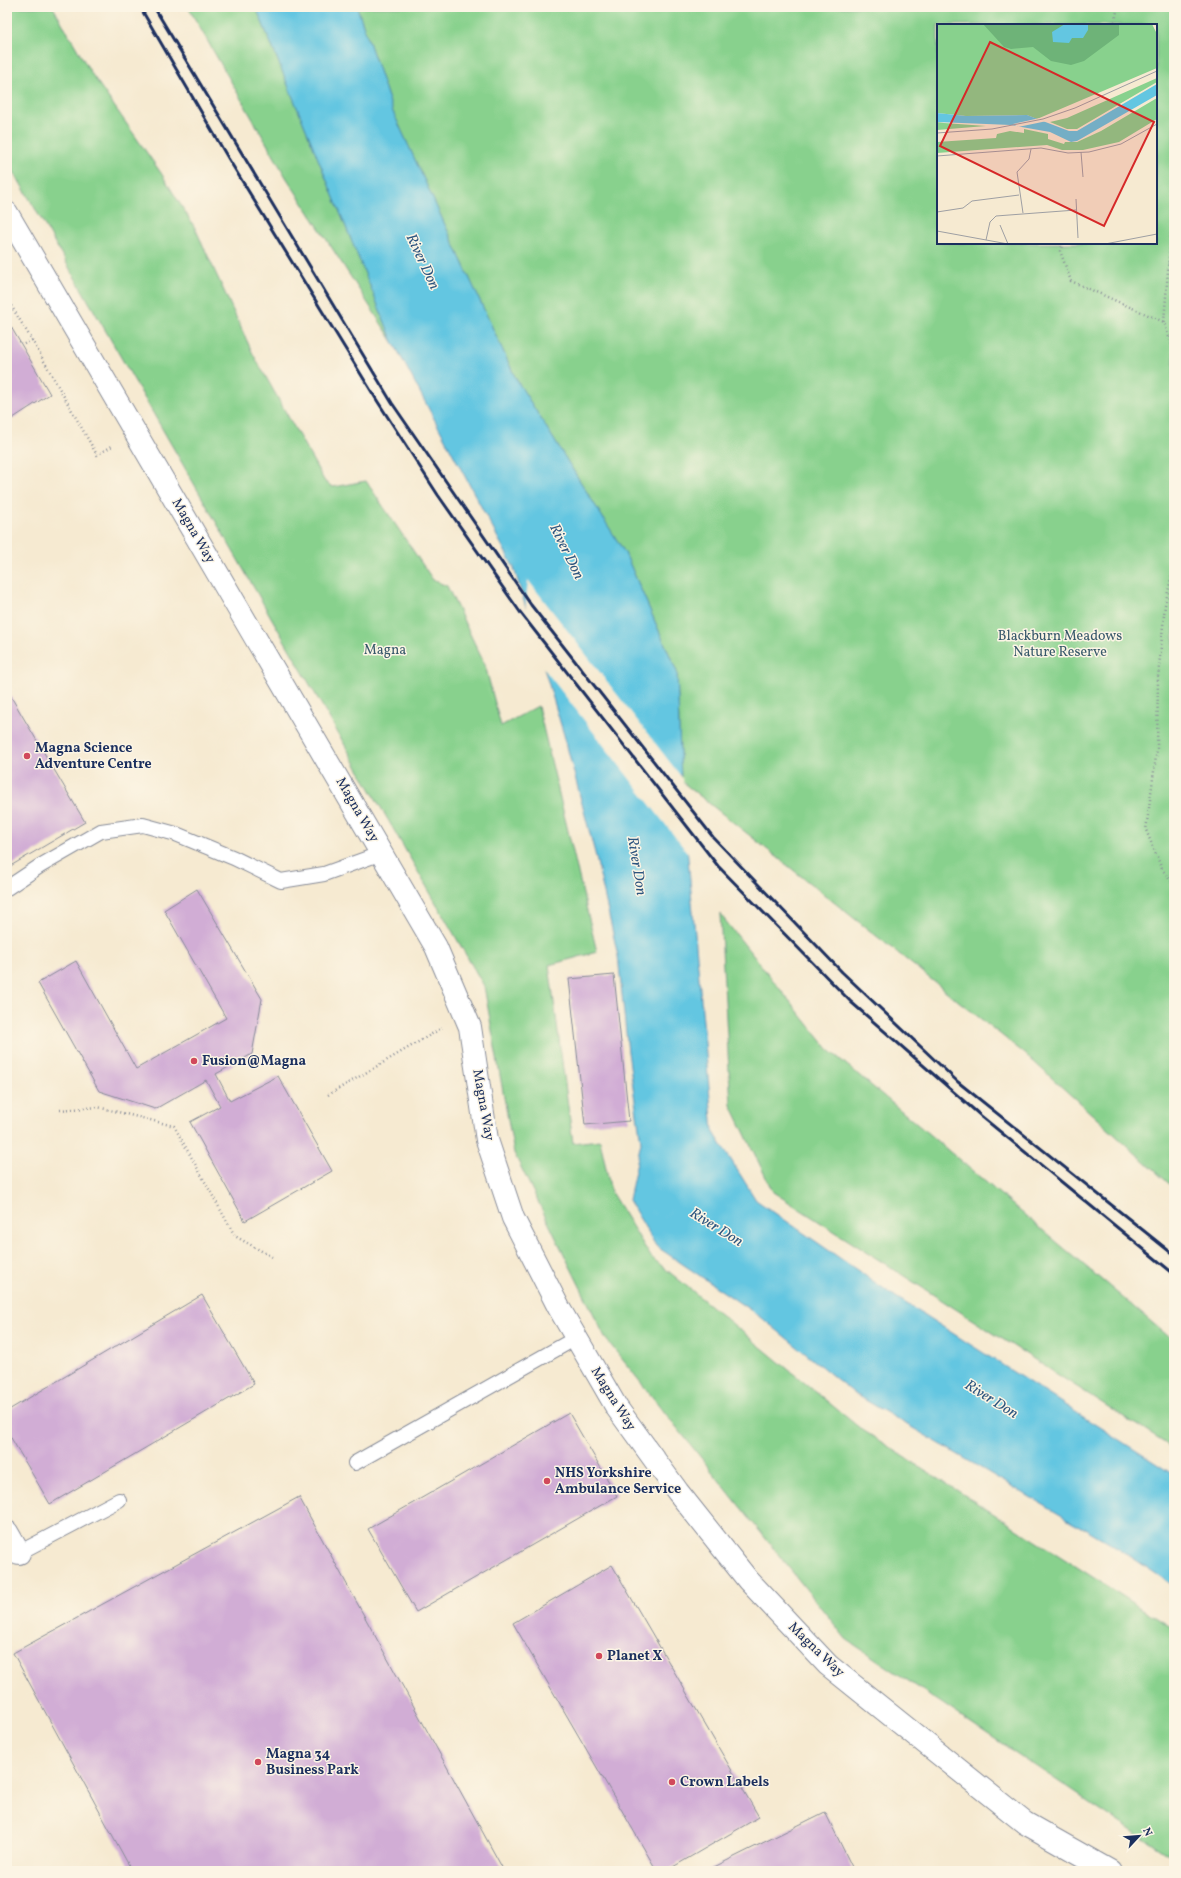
<svg xmlns="http://www.w3.org/2000/svg" width="1181" height="1878" font-family="Vollkorn,serif">
<style>
.green{fill:#88d18d;stroke:#528076;fill-rule:evenodd}
.water{fill:#63c6e1;stroke:#3f7aa0}
.pier{fill:#f6ead1}
.building{fill:#d1add5}
.lines{fill:none;stroke-linecap:round;stroke-linejoin:round}
.lane-casing{stroke:#888c98;stroke-width:16}
.street-casing{stroke:#888c98;stroke-width:24}
.path{stroke:#888c98;stroke-width:2.5;stroke-dasharray:1 3;stroke-linecap:butt}
.lane{stroke:#fff;stroke-width:14}
.street{stroke:#fff;stroke-width:22}
.rail{stroke:#1b2f5e;stroke-width:3}
.poi-dot{fill:#d1495b;stroke:#fcf5e5;stroke-width:1.5}
.labels{text-anchor:middle;dominant-baseline:central;stroke-width:3;stroke-linejoin:round;paint-order:stroke}
.street-label{font-size:14px;fill:#1b2f5e;stroke:#fcf5e5}
.park-label{font-size:14px;fill:#36586a;stroke:#fcf5e5}
.poi-label{font-size:14px;font-weight:bold;fill:#1b2f5e;stroke:#fcf5e5;text-anchor:start}
.water-label{font-size:15px;font-style:italic;fill:#2d557f;stroke:#fcf5e5}
.inset-road{fill:none;stroke:#9e9fa3;stroke-width:1}
.view{fill:#d62828;fill-opacity:0.15;stroke:#d62828;stroke-width:2}
.inset-edge{fill:none;stroke:#1b2f5e;stroke-width:2}
</style>
<rect width="100%" height="100%" fill="#fcf5e5"/>
<filter id="ink" filterUnits="userSpaceOnUse"><feTurbulence type="fractalNoise" baseFrequency=".025" numOctaves="2"/><feDisplacementMap in="SourceGraphic" scale="8" xChannelSelector="R" yChannelSelector="G"/><feConvolveMatrix kernelMatrix="1 2 1 2 8 2 1 2 1" color-interpolation-filters="sRGB"/></filter>
<filter id="wash" filterUnits="userSpaceOnUse"><feTurbulence type="fractalNoise" baseFrequency=".012" numOctaves="4" result="noise"/><feDisplacementMap in="SourceGraphic" scale="16" xChannelSelector="R" yChannelSelector="G"/><feGaussianBlur stdDeviation="0.9" result="paint"/><feColorMatrix in="noise" values="0 0 0 0 0 0 0 0 0 0 0 0 0 0 0 0 0 1.4 0 .05"/><feComposite in="paint" operator="in"/></filter>
<g filter="url(#wash)">
<rect width="100%" height="100%" fill="#f6ead1"/>
<!-- green -->
<path class="green" d="M 7,7 L 53,7 L 91,73 L 161,173 L 195,228 L 253,354 L 325,482 L 333,487 L 366,481 L 433,580 L 447,586 L 485,665 L 501,726 L 538,706 L 597,952 L 549,965 L 573,1143 L 600,1140 L 611,1192 L 651,1257 L 861,1429 L 1174,1629 L 1174,1859 L 846,1639 L 606,1339 L 514,1153 L 484,986 L 7,160 Z
M 188,7 L 256,7 L 393,342 L 286,177 Z
M 357,7 L 1174,7 L 1174,1188 L 1024,1053 L 681,781 L 677,672 L 625,553 L 516,379 L 393,112 ZM 938,25 L 1156,25 L 1156,243 L 938,243 Z
M 720,914 L 828,1049 L 1174,1341 L 1174,1449 L 773,1192 L 731,1105 Z"/>
<!-- water -->
<path class="water" d="M 256,7 L 357,7 L 393,112 L 516,379 L 625,553 L 677,672 L 681,781 L 713,1131 L 756,1200 L 896,1297 L 1174,1475 L 1174,1586 L 1127,1554 L 855,1394 L 762,1318 L 656,1246 L 629,1200 L 641,1142 L 628,1052 L 618,956 L 595,853 L 564,735 L 514,568 L 393,342 Z"/>
<!-- pier -->
<path class="pier" d="M 528,580 L 683,779 L 690,856 L 541,665 L 525,613 Z"/>
<g id="blocks">
<!-- building -->
<path class="building" d="M 7,320 L 50,394 L 7,422 Z
M 7,690 L 85,822 L 7,868 Z
M 197,889 L 262,999 L 252,1054 L 216,1074 L 230,1101 L 278,1076 L 332,1171 L 245,1221 L 190,1122 L 220,1106 L 206,1080 L 155,1109 L 99,1091 L 38,983 L 76,961 L 136,1069 L 226,1018 L 164,910 Z
M 614,975 L 629,1121 L 585,1125 L 569,979 Z
M 202,1295 L 254,1384 L 50,1504 L 7,1431 L 7,1411 Z
M 569,1413 L 617,1496 L 416,1612 L 368,1529 Z
M 299,1497 L 504,1871 L 132,1871 L 13,1653 Z
M 612,1565 L 759,1817 L 666,1871 L 657,1871 L 513,1623 Z
M 825,1812 L 854,1871 L 706,1871 Z"/>
</g>
</g>
<g filter="url(#ink)">
<use href="#blocks" fill-opacity="0" stroke="#888c98" stroke-width="1"/>
<g class="lines">
<!-- lane casing -->
<g class="lane-casing">
<path id="lane" d="M 7,888 L 40,866 L 101,831 L 143,825 L 176,834 L 234,858 L 281,881 L 324,874 L 382,853
M 355,1463 L 576,1338
M 7,1559 L 119,1500"/>
</g>
<!-- street casing -->
<g class="street-casing">
<path id="street" d="M 7,213 L 436,947 L 470,1027 L 487,1140 L 513,1218 L 559,1308 L 617,1408 L 678,1492 L 748,1580 L 828,1665 L 1025,1823 L 1110,1871
M 7,1532 L 19,1553"/>
</g>
<!-- path -->
<path class="path" d="M 1114,25 L 1118,7
M 1174,193 L 1164,322 L 1174,352
M 1063,243 L 1060,251 L 1071,281 L 1164,322
M 1168,263 L 1174,265
M 7,299 L 32,340 L 22,345
M 32,340 L 97,455 L 112,446
M 1174,565 L 1165,605 L 1158,677 L 1157,749 L 1146,830 L 1162,869 L 1174,885
M 328,1095 L 442,1028
M 60,1110 L 98,1107 L 174,1126 L 235,1236 L 272,1257"/>
<!-- lane -->
<use href="#lane" class="lane"/>
<!-- street -->
<use href="#street" class="street"/>
<!-- rail -->
<path class="rail" d="M 140,7 L 228,158 L 378,402 L 438,495 L 520,612 L 718,866 L 851,1002 L 981,1116 L 1174,1274
M 154,7 L 392,403 L 531,605 L 713,837 L 842,972 L 958,1082 L 1174,1255"/>
</g>
</g>
<!-- markers -->
<g class="poi-dot">
<circle cx="27" cy="756" r="4"/>
<circle cx="194" cy="1061" r="4"/>
<circle cx="547" cy="1481" r="4"/>
<circle cx="599" cy="1656" r="4"/>
<circle cx="258" cy="1762" r="4"/>
<circle cx="672" cy="1782" r="4"/>
</g>
<g class="labels">
<!-- street labels -->
<g class="street-label">
<text transform="translate(193 531) rotate(60)">Magna Way</text>
<text transform="translate(357 810) rotate(60)">Magna Way</text>
<text transform="translate(483 1105) rotate(80)">Magna Way</text>
<text transform="translate(613 1399) rotate(58)">Magna Way</text>
<text transform="translate(816 1650) rotate(44)">Magna Way</text>
</g>
<!-- park labels -->
<g class="park-label">
<text x="1060" y="636">Blackburn Meadows<tspan x="1060" dy="16">Nature Reserve</tspan></text>
<text x="385" y="650">Magna</text>
</g>
<!-- poi labels -->
<g class="poi-label">
<text x="35" y="748">Magna Science<tspan x="35" dy="16">Adventure Centre</tspan></text>
<text x="202" y="1061">Fusion@Magna</text>
<text x="555" y="1473">NHS Yorkshire<tspan x="555" dy="16">Ambulance Service</tspan></text>
<text x="607" y="1656">Planet X</text>
<text x="266" y="1754">Magna 34<tspan x="266" dy="16">Business Park</tspan></text>
<text x="680" y="1782">Crown Labels</text>
</g>
<!-- water labels -->
<g class="water-label">
<text transform="translate(422 262) rotate(65)">River Don</text>
<text transform="translate(566 552) rotate(64)">River Don</text>
<text transform="translate(636 866) rotate(81)">River Don</text>
<text transform="translate(716 1228) rotate(32)">River Don</text>
<text transform="translate(991 1400) rotate(32)">River Don</text>
</g>
</g>
<!-- overview -->
<g transform="translate(937 24)">
<rect width="220" height="220" fill="#f6ead1"/>
<path d="M 0,0 L 215,0 L 220,10 L 220,44 L 100,95 L 90,91 L 29,92 L 0,89 ZM 220,54 L 220,58 L 140,105 L 130,105 L 113,98 L 130,94 ZM 220,74 L 220,95 L 182,118 L 146,126 L 125,126 L 110,121 L 0,129 L 0,118 L 59,114 L 60,110 L 73,107 L 87,109 L 87,105 L 111,110 L 111,115 L 127,120 L 128,118 L 140,118 L 164,107 ZM 0,98 L 7,99 L 49,102 L 0,106 Z" fill="#88d18d"/>
<path d="M 46,0 L 182,0 L 182,11 L 147,37 L 134,41 L 114,37 L 96,23 L 74,25 L 67,23 Z" fill="#6eb378"/>
<path d="M 128,0 L 151,0 L 151,6 L 146,14 L 135,14 L 132,19 L 116,18 L 115,8 ZM 220,60 L 220,71 L 140,117 L 134,118 L 113,108 L 74,101 L 0,98 L 0,89 L 29,92 L 90,91 L 132,107 L 140,107 Z" fill="#63c6e1"/>
<path d="M 103,94 L 110,97 L 81,103 L 76,100 Z" fill="#f6ead1"/>
<path class="inset-road" d="M 0,109 L 55,105 L 106,95 L 138,84 L 220,47M 144,128 L 146,153M 0,132 L 104,124 L 131,129 L 152,128 L 184,120 L 220,100M 139,175 L 141,214M 0,188 L 26,184 L 35,177 L 82,171M 86,189 L 80,148 L 92,135 L 94,125M 63,201 L 71,220M 0,207 L 71,220M 49,216 L 53,198 L 59,192 L 139,186M 168,220 L 220,210"/>
<path class="view" d="M 53,18 L 217,98 L 167,202 L 3,122 Z"/>
<rect width="220" height="220" class="inset-edge"/>
</g>
<!-- margin -->
<rect width="1181" height="1878" fill="none" stroke="#fcf5e5" stroke-width="24"/>
<!-- north arrow -->
<g transform="translate(1139 1836) rotate(64)" stroke="#fcf5e5" stroke-width="3" paint-order="stroke">
<path d="M0-3L7 15L0 10L-7 15Z" fill="#1b2f5e"/>
<text y="-6" font-size="11" font-weight="bold" text-anchor="middle" fill="#1b2f5e">N</text>
</g>
</svg>
